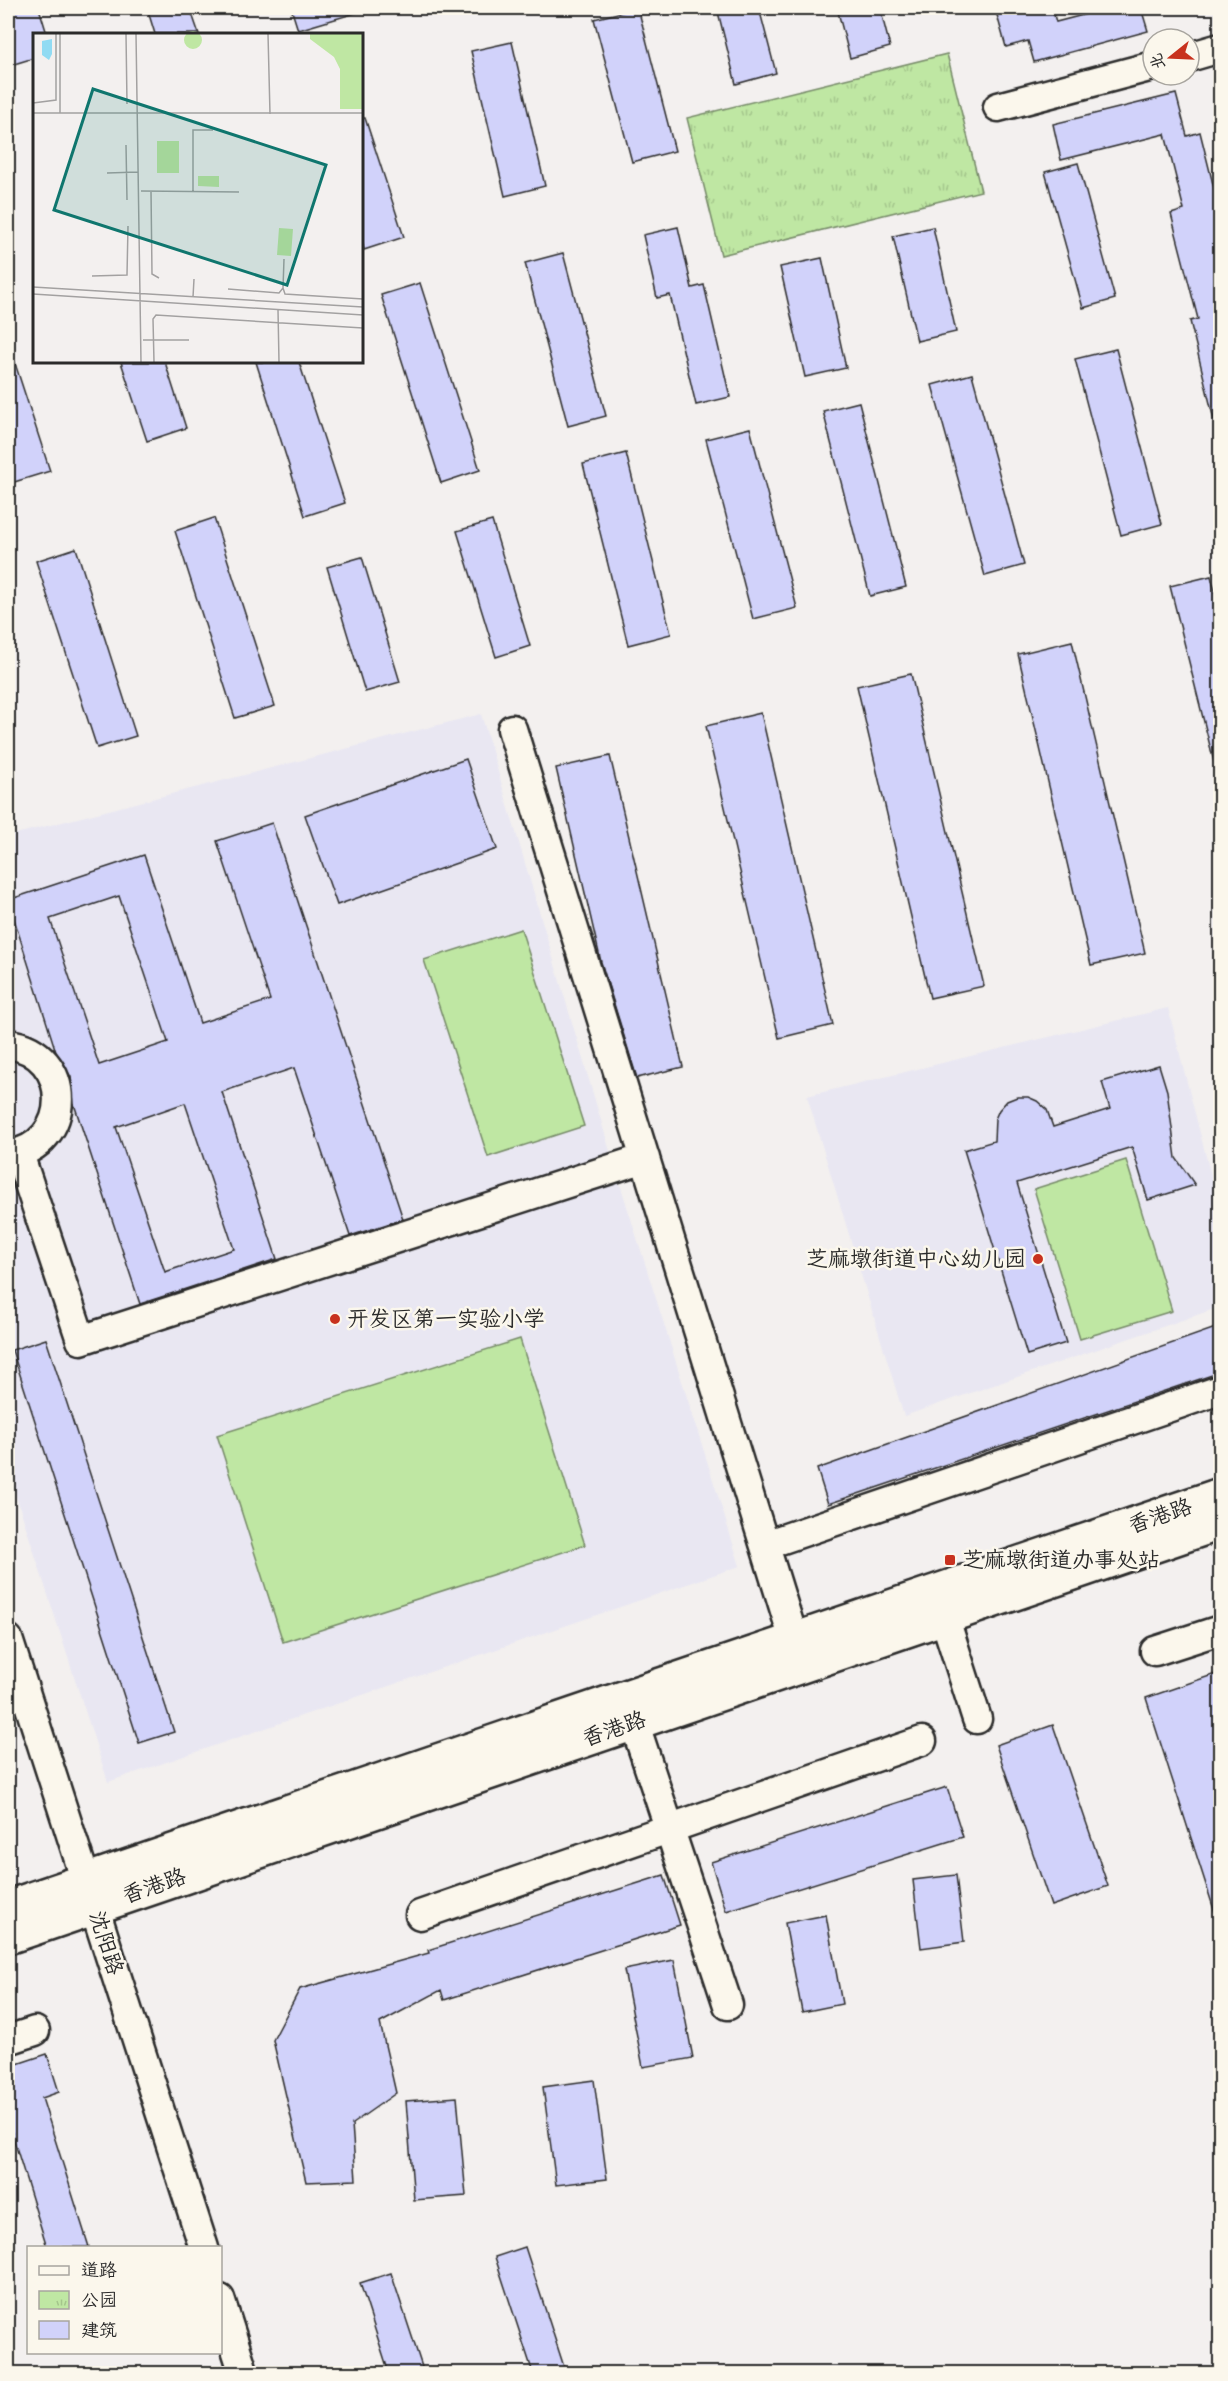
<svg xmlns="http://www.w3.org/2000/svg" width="1228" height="2381" font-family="'Comic Neue','LXGW WenKai TC',sans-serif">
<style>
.built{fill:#e9e7f2}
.green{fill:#bfe7a3;stroke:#758967;stroke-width:1.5}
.park{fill:url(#park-tufts);stroke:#758967;stroke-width:1.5}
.building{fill:#d1d2fa;stroke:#2b2b2b;stroke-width:1.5;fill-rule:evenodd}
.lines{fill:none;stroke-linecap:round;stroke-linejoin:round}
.minor-casing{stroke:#2b2b2b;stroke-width:33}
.major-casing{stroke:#2b2b2b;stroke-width:38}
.minor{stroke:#fbf7ec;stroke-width:28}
.major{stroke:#fbf7ec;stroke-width:33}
.poi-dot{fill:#c8321e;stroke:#fbf7ec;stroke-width:2}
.labels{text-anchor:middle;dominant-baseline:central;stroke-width:5;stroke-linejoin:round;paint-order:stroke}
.poi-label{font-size:22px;fill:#2b2b2b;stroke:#fbf7ec;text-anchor:start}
.street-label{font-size:22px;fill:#2b2b2b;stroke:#fbf7ec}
.inset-road{fill:none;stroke:#a3a1a1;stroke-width:1.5}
.view{fill:#0f766e;fill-opacity:0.15;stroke:#0f766e;stroke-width:3}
.inset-edge{fill:none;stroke:#2b2b2b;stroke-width:3}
</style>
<defs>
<pattern id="park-tufts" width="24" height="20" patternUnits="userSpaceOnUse" patternTransform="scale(1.5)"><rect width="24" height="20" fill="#bfe7a3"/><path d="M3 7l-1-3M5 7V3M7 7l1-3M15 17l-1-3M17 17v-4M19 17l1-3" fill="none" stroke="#a4c68c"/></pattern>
</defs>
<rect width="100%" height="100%" fill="#f3f0ef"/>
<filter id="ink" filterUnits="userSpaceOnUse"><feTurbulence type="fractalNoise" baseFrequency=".0167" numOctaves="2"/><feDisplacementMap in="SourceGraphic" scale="12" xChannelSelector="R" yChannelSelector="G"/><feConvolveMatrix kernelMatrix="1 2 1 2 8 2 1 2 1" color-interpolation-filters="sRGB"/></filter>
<g filter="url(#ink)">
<!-- built -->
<path class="built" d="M 481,714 L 615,1168 L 740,1566 L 108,1782 L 8,1471 L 8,836 Z
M 1168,1008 L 1220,1211 L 1220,1307 L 904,1416 L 807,1096 Z"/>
<!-- green -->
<path class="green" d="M 521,929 L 584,1126 L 488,1157 L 424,960 Z
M 1126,1160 L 1172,1311 L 1080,1339 L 1034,1189 Z
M 520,1339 L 585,1545 L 283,1642 L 217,1435 Z"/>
<!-- park -->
<path class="park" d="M 947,54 L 981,191 L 721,255 L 687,118 Z"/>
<!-- building -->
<path class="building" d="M 8,8 L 39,8 L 47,34 L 34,34 L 34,58 L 14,64 L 8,44 Z
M 147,8 L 190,8 L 199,34 L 155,34 Z
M 291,8 L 359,8 L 359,12 L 298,30 Z
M 638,8 L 675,151 L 632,162 L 594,19 Z
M 717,8 L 759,8 L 776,73 L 736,84 Z
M 837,8 L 880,8 L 890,47 L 850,58 Z
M 995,8 L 1052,8 L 1056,22 L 1110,8 L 1141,8 L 1148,31 L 1034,62 L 1028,41 L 1006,47 Z
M 512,42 L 545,186 L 505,196 L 471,51 Z
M 1176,94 L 1187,136 L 1200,132 L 1221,216 L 1221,419 L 1214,420 L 1190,321 L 1198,319 L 1171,214 L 1184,210 L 1165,134 L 1061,160 L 1053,124 Z
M 362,118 L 365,118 L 404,237 L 364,250 L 362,241 Z
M 1078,163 L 1115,299 L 1083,308 L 1045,172 Z
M 678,227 L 692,288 L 704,285 L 730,397 L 696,405 L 670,295 L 657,298 L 643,235 Z
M 933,227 L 956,332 L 917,341 L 893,236 Z
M 563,253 L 606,416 L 568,426 L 525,263 Z
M 822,258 L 846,368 L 805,377 L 780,267 Z
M 420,283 L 480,470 L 441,483 L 381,295 Z
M 1116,349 L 1162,524 L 1121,535 L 1075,359 Z
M 8,351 L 11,351 L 50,471 L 11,483 L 8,474 Z
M 121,362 L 165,362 L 186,428 L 147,441 Z
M 256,362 L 299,362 L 345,503 L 305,516 Z
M 972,374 L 1024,565 L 985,576 L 932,385 Z
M 859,402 L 906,587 L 870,596 L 823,411 Z
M 750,428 L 797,608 L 753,619 L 706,439 Z
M 626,453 L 671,634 L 628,645 L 583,464 Z
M 214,518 L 275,706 L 235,718 L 175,531 Z
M 492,521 L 530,646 L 496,657 L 457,531 Z
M 76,548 L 136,736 L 97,748 L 36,561 Z
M 362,557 L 400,682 L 365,692 L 327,567 Z
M 1211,576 L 1221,616 L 1221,761 L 1214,762 L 1170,586 Z
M 1072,641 L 1145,953 L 1091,965 L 1018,654 Z
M 911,674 L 984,986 L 930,998 L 857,686 Z
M 761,713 L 833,1025 L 779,1038 L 706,726 Z
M 610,756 L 683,1067 L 637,1078 L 601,962 L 556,768 Z
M 466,759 L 497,849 L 337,905 L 305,815 Z
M 272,823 L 403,1219 L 350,1236 L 294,1068 L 222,1092 L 277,1259 L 140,1304 L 74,1104 L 71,1077 L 56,1052 L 8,900 L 144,855 L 200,1023 L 270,1000 L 217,841 ZM 119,896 L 168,1042 L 99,1065 L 50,919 ZM 185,1103 L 234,1249 L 165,1272 L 116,1127 Z
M 1159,1065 L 1167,1091 L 1176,1158 L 1195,1185 L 1148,1200 L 1132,1147 L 1017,1183 L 1066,1343 L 1027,1355 L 964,1150 L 994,1141 L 995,1119 L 999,1110 L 1007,1101 L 1017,1097 L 1028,1097 L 1037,1101 L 1047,1110 L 1053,1127 L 1110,1109 L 1102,1082 Z
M 1221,1326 L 1221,1372 L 828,1504 L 817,1469 Z
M 46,1339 L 174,1732 L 139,1743 L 12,1350 Z
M 1221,1672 L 1221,1919 L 1217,1919 L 1146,1698 Z
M 1053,1725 L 1108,1886 L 1051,1906 L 996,1745 Z
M 947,1787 L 963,1837 L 726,1911 L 711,1862 Z
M 664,1875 L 680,1925 L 444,2000 L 441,1990 L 380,2023 L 396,2093 L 352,2124 L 356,2180 L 306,2182 L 273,2040 L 300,1989 L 429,1953 L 428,1950 Z
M 956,1875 L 964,1942 L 921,1948 L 913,1880 Z
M 826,1915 L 842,2004 L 802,2012 L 785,1923 Z
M 674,1960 L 693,2058 L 643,2067 L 624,1970 Z
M 47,2054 L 59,2092 L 42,2098 L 89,2247 L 47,2247 L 8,2121 L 8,2067 Z
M 594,2080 L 607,2179 L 556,2185 L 543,2087 Z
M 457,2097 L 466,2196 L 414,2200 L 406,2101 Z
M 525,2247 L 566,2373 L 533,2373 L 495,2257 Z
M 391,2273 L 424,2373 L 389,2373 L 360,2283 Z"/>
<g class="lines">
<!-- minor casing -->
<g class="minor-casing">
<path id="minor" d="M 1189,57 L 1220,48
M 998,107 L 1153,66
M 512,729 L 794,1640
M 8,1044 C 74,1052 75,1146 8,1155
M 19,1154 L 81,1340 L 645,1158
M 765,1545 L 1220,1390
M 944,1616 L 977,1719
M 8,1639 L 204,2248
M 1155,1651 L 1220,1630
M 634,1722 L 728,2005
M 420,1915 L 922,1741
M 8,2040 L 35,2031
M 220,2299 L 244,2374"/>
</g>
<!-- major casing -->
<g class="major-casing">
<path id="major" d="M 8,1907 L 1220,1495
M 8,1937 L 1220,1523"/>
</g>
<!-- minor -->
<use href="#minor" class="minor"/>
<!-- major -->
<use href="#major" class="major"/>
</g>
</g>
<!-- markers -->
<g class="poi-dot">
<circle cx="1038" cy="1259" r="6"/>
<circle cx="335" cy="1319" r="6"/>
<rect x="944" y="1554" width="12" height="12" rx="3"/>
</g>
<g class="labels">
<!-- poi labels -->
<g class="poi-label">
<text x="1026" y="1259" text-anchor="end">芝麻墩街道中心幼儿园</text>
<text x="347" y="1319">开发区第一实验小学</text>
<text x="962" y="1560">芝麻墩街道办事处站</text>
</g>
<!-- street labels -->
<g class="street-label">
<text transform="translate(1160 1516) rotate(-19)">香港路</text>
<text transform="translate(614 1729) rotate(-19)">香港路</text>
<text transform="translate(154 1886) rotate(-19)">香港路</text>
<text transform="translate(106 1943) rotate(72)">沈阳路</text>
</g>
</g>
<!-- overview -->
<g transform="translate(33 33)">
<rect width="330" height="330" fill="#f3f0ef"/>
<path d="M 124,108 L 146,108 L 146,140 L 124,140 ZM 165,143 L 186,143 L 186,154 L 165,153 Z" fill="#bfe7a3"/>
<path d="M151 7a9 9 0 1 1 18 0a9 9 0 1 1-18 0ZM 277,1 L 330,1 L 330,76 L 307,76 L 307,36 L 301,24 L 277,6 ZM 246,195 L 260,196 L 258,223 L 244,222 Z" fill="#bfe7a3"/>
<path d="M 19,6 L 19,21 L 16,27 L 9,22 L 9,8 Z" fill="#91dbf3"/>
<path class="inset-road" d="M 27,1 L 27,80M 93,1 L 94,71M 103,1 L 108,329M 235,1 L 237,81M 0,70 L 23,67 L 23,1M 0,80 L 330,80M 93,112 L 94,167M 74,140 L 105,139M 108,158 L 206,159M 118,158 L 119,241 L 126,245M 160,158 L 160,97 L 180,97M 59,243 L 94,242 L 95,193M 0,254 L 330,274M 250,255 L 251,226M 195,256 L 246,260 L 250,255 L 252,261 L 330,266M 0,261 L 330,282M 160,264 L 161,246M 245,277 L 246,329M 110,307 L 156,307M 121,329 L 120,286 L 123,282 L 330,295"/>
<path class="view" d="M 60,56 L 293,132 L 254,252 L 21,177 Z"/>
<rect width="330" height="330" class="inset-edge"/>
</g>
<!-- margin -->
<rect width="1228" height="2381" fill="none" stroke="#fbf7ec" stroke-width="30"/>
<rect x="15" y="15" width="1198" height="2351" fill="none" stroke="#2b2b2b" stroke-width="2" filter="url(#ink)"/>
<!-- legend -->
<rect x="27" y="2246" width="195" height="108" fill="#fbf7ec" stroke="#a8a59f" stroke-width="1.5"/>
<rect x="39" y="2266" width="30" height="9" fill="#fbf7ec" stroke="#a8a59f" stroke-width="1.5"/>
<text x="81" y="2276" font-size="18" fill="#2b2b2b">道路</text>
<rect x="39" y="2291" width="30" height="18" fill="url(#park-tufts)" stroke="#a8a59f" stroke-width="1.5"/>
<text x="81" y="2306" font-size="18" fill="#2b2b2b">公园</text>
<rect x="39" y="2321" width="30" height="18" fill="#d1d2fa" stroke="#a8a59f" stroke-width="1.5"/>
<text x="81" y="2336" font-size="18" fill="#2b2b2b">建筑</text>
<!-- north arrow -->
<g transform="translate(1171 57) rotate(252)"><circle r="28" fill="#fbf7ec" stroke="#a8a59f" stroke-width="1.5"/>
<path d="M0-4.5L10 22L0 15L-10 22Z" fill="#c8321e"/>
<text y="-9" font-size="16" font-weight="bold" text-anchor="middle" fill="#2b2b2b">北</text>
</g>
</svg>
